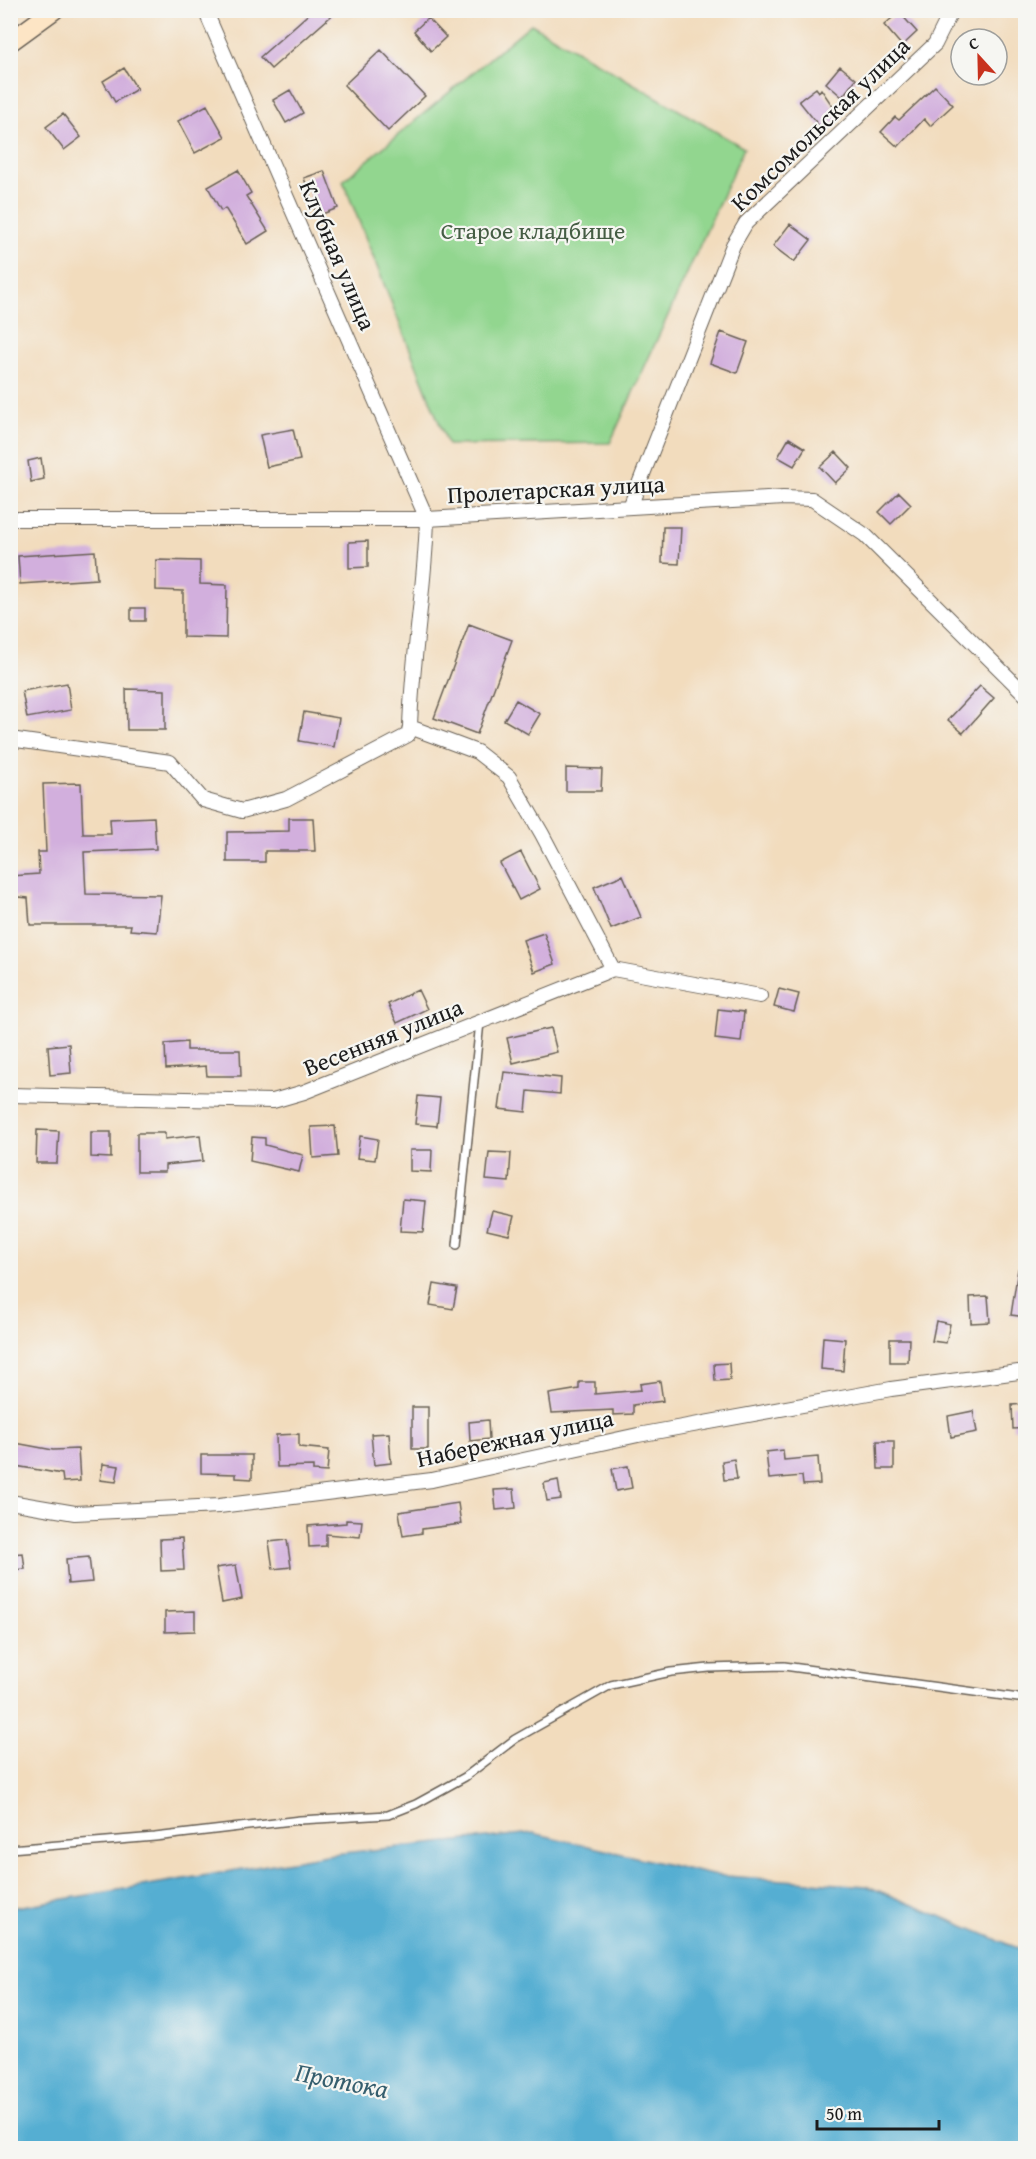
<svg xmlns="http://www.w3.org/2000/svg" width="1036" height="2159" font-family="'Gentium Book Plus',serif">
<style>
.green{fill:#92d68f;stroke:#577956;stroke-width:1.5}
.water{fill:#54aed2;stroke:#386577;stroke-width:1.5}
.building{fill:#d2afdd}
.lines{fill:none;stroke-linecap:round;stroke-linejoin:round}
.lane-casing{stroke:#675f54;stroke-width:10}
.street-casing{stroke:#675f54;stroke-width:16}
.secondary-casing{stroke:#675f54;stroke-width:21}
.lane{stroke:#fff;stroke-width:7}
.street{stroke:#fff;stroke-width:14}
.secondary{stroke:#fde5c5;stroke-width:18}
.labels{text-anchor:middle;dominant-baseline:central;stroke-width:4.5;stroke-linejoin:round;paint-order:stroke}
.street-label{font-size:24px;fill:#1c1c1c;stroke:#f6f6f2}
.park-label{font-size:24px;fill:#455d44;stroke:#f6f6f2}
.water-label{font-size:26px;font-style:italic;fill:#355e6e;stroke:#f6f6f2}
</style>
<rect width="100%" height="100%" fill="#f6f6f2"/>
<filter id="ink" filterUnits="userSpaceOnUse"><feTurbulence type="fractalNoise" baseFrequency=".0167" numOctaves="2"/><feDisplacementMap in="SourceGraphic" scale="12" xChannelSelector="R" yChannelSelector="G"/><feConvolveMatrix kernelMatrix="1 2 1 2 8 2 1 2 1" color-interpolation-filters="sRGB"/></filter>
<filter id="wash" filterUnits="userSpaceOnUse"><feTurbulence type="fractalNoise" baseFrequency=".008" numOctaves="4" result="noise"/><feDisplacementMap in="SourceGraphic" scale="24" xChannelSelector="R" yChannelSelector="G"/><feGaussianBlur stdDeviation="1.35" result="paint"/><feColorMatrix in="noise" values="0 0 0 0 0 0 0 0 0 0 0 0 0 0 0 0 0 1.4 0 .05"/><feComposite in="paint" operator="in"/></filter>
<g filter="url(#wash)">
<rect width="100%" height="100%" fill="#f2dcbd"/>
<!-- green -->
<path class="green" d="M 531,24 L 744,148 L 610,443 L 448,445 L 343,181 Z"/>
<!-- water -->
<path class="water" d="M 533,1833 L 712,1875 L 867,1886 L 1025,1951 L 1025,2148 L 11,2148 L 11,1908 L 333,1854 Z"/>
<g id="blocks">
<!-- building -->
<path class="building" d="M 313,10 L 338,10 L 271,69 L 260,57 Z
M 899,12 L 917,32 L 902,46 L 884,25 Z
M 428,18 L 446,37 L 431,51 L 414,31 Z
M 381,50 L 425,96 L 388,131 L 344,85 Z
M 840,66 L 856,79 L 842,97 L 826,83 Z
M 124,68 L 137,89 L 115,102 L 103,81 Z
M 935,86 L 953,105 L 930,126 L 924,119 L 898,147 L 881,132 L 895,117 L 899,120 Z
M 816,88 L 819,92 L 821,89 L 840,117 L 823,131 L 799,101 Z
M 290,90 L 303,113 L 286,123 L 273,100 Z
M 207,105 L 225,137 L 195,153 L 178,121 Z
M 63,114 L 81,137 L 64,150 L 46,127 Z
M 238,170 L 251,193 L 246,196 L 268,231 L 247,244 L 225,208 L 221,211 L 208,187 Z
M 324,171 L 338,208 L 317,216 L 304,178 Z
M 790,224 L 811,240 L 794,262 L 773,246 Z
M 721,332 L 748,342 L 737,373 L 710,363 Z
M 293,429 L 300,460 L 267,467 L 260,435 Z
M 789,438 L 805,448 L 794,466 L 778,457 Z
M 836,452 L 851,468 L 835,483 L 820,467 Z
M 41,458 L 44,479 L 31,482 L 28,461 Z
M 899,492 L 911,504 L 891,524 L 879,512 Z
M 663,527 L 681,527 L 679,564 L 662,563 Z
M 368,541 L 368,567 L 349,568 L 349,542 Z
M 95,551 L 97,579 L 20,584 L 18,556 Z
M 156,560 L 200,561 L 200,584 L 227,585 L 226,638 L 183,637 L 183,591 L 156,590 Z
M 131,608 L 145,608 L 145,621 L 131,621 Z
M 469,624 L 512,640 L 477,734 L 434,718 Z
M 67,683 L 71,710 L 27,718 L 22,691 Z
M 980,686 L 994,698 L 963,733 L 948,720 Z
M 126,689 L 165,690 L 165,730 L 127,730 Z
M 516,700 L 540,714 L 528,734 L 504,720 Z
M 304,712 L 339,718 L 334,747 L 299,741 Z
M 566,768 L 602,769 L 601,791 L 566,791 Z
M 81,783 L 83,834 L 111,834 L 110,819 L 154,817 L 156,849 L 84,852 L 86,894 L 161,895 L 157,932 L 130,930 L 131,925 L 30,925 L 28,898 L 10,896 L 10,876 L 39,874 L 38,852 L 46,852 L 43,784 Z
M 289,818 L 313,818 L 315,851 L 265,851 L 265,862 L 227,862 L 227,832 L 289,831 Z
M 521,852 L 540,889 L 519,900 L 500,863 Z
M 623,875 L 641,917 L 611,929 L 594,887 Z
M 544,933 L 555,964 L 534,972 L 523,940 Z
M 779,989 L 799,994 L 794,1012 L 774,1007 Z
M 418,990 L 427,1009 L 397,1023 L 388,1004 Z
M 718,1009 L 744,1012 L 741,1042 L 715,1039 Z
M 551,1028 L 557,1052 L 513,1063 L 507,1038 Z
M 187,1042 L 187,1050 L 240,1050 L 241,1076 L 207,1076 L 206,1066 L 166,1069 L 165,1044 Z
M 69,1044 L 71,1073 L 50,1075 L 48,1046 Z
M 504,1072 L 561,1078 L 560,1094 L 528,1091 L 526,1112 L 499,1109 Z
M 418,1096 L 440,1098 L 437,1126 L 415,1124 Z
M 335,1126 L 338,1156 L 313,1158 L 311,1127 Z
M 37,1130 L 59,1131 L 57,1163 L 36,1163 Z
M 91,1132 L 111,1132 L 111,1158 L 91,1157 Z
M 137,1133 L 165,1133 L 165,1139 L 200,1135 L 203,1161 L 165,1165 L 165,1172 L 137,1172 Z
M 360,1136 L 378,1139 L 375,1160 L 357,1158 Z
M 252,1137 L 265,1138 L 265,1145 L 303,1155 L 299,1172 L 250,1161 Z
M 410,1150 L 432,1150 L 431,1172 L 410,1171 Z
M 489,1152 L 511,1153 L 509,1182 L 486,1180 Z
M 403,1199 L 426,1201 L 423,1232 L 400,1231 Z
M 492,1211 L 514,1216 L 509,1235 L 487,1230 Z
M 1018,1269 L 1026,1270 L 1026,1317 L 1011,1315 Z
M 434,1284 L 457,1288 L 453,1309 L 430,1305 Z
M 988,1296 L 990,1322 L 971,1323 L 970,1297 Z
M 936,1321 L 950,1324 L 946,1343 L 932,1341 Z
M 823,1337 L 845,1339 L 843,1371 L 821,1369 Z
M 890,1339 L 909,1339 L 908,1362 L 890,1362 Z
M 729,1363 L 730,1380 L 715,1381 L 714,1364 Z
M 660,1381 L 663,1401 L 633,1405 L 633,1414 L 613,1415 L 613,1410 L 552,1413 L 549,1394 L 579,1389 L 579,1382 L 595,1382 L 595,1394 L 641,1390 L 640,1384 Z
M 1026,1404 L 1026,1428 L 1013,1429 L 1012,1405 Z
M 412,1407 L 428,1407 L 428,1449 L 412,1449 Z
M 973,1411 L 977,1432 L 951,1437 L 948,1416 Z
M 488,1420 L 489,1439 L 470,1441 L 469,1422 Z
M 389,1433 L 391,1463 L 374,1465 L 371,1434 Z
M 299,1434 L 299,1447 L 329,1450 L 327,1472 L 313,1471 L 313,1466 L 277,1467 L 276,1435 Z
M 877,1441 L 894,1441 L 894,1469 L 878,1469 Z
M 10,1442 L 53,1450 L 78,1449 L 80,1481 L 63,1482 L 62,1474 L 10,1465 Z
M 783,1450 L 784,1460 L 818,1457 L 820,1484 L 803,1485 L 802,1476 L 769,1479 L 766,1452 Z
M 201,1455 L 252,1455 L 252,1479 L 236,1478 L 236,1474 L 201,1473 Z
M 734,1459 L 737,1479 L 724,1480 L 722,1461 Z
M 103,1464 L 119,1466 L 116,1482 L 100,1480 Z
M 628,1466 L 632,1488 L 616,1491 L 612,1469 Z
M 558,1480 L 561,1499 L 547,1501 L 544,1483 Z
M 514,1489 L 516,1508 L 496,1510 L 494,1490 Z
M 458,1503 L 461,1524 L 422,1529 L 422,1533 L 403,1536 L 399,1512 Z
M 346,1520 L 362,1521 L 360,1537 L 326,1534 L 326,1546 L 309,1547 L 308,1526 L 346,1523 Z
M 182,1538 L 184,1570 L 161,1571 L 160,1539 Z
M 287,1540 L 291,1567 L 273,1569 L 269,1542 Z
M 23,1553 L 25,1569 L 10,1570 L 10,1554 Z
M 89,1557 L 92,1582 L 68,1584 L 66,1559 Z
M 236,1565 L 242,1599 L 222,1603 L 216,1568 Z
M 195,1611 L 195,1631 L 165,1632 L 165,1612 Z"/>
</g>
</g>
<g filter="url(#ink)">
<use href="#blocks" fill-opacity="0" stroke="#675f54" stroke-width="1.5"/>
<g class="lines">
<!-- lane casing -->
<g class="lane-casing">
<path id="lane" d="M 457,1245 L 480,1022
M 10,1849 L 155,1837 L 300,1820 L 388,1815 L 416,1804 L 465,1777 L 515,1739 L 611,1685 L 671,1672 L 709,1668 L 784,1666 L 1026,1699"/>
</g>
<!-- street casing -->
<g class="street-casing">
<path id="street" d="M 205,10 L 427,519 C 425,589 412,657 410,727 L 477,752 L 509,777 L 542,834 L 613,969
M 630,507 L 733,245 L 746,223 L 935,44 L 952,10
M 10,519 L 427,519 L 783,498 L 812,499 L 865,535 L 1026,695
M 10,739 L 170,762 L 203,800 L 242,811 L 286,799 L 408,735 L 410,727
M 10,1095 L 273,1101 L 304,1092 L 613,969 L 760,996
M 10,1502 L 75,1513 L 219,1506 L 432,1480 L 638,1435 L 891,1389 L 1026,1371"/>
</g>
<!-- secondary casing -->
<g class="secondary-casing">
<path id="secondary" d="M 10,42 L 54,10"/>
</g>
<!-- lane -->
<use href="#lane" class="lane"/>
<!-- street -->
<use href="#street" class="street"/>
<!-- secondary -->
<use href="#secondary" class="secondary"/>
</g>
</g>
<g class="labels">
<!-- street labels -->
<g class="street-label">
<text transform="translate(820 124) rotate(-44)">Комсомольская улица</text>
<text transform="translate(338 255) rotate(67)">Клубная улица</text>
<text transform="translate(556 489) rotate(-3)">Пролетарская улица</text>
<text transform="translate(383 1037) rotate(-22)">Весенняя улица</text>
<text transform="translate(515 1438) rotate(-12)">Набережная улица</text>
</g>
<!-- park labels -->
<g class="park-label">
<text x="533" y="230">Старое кладбище</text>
</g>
<!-- water labels -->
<g class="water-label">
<text transform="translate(342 2080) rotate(11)">Протока</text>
</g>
</g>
<!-- margin -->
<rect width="1036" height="2159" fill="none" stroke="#f6f6f2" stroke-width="36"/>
<!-- north arrow -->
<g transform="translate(979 57) rotate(338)"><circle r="28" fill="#f6f6f2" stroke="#9f9f9c" stroke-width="1.5"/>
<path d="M0-4.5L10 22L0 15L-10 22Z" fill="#c8321e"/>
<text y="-9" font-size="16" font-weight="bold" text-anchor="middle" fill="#1c1c1c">С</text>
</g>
<!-- scale -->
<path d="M817 2120v9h122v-9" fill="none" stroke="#1c1c1c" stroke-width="3"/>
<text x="826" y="2120" font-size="18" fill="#1c1c1c" stroke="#f6f6f2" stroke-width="4.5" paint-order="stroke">50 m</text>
</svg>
